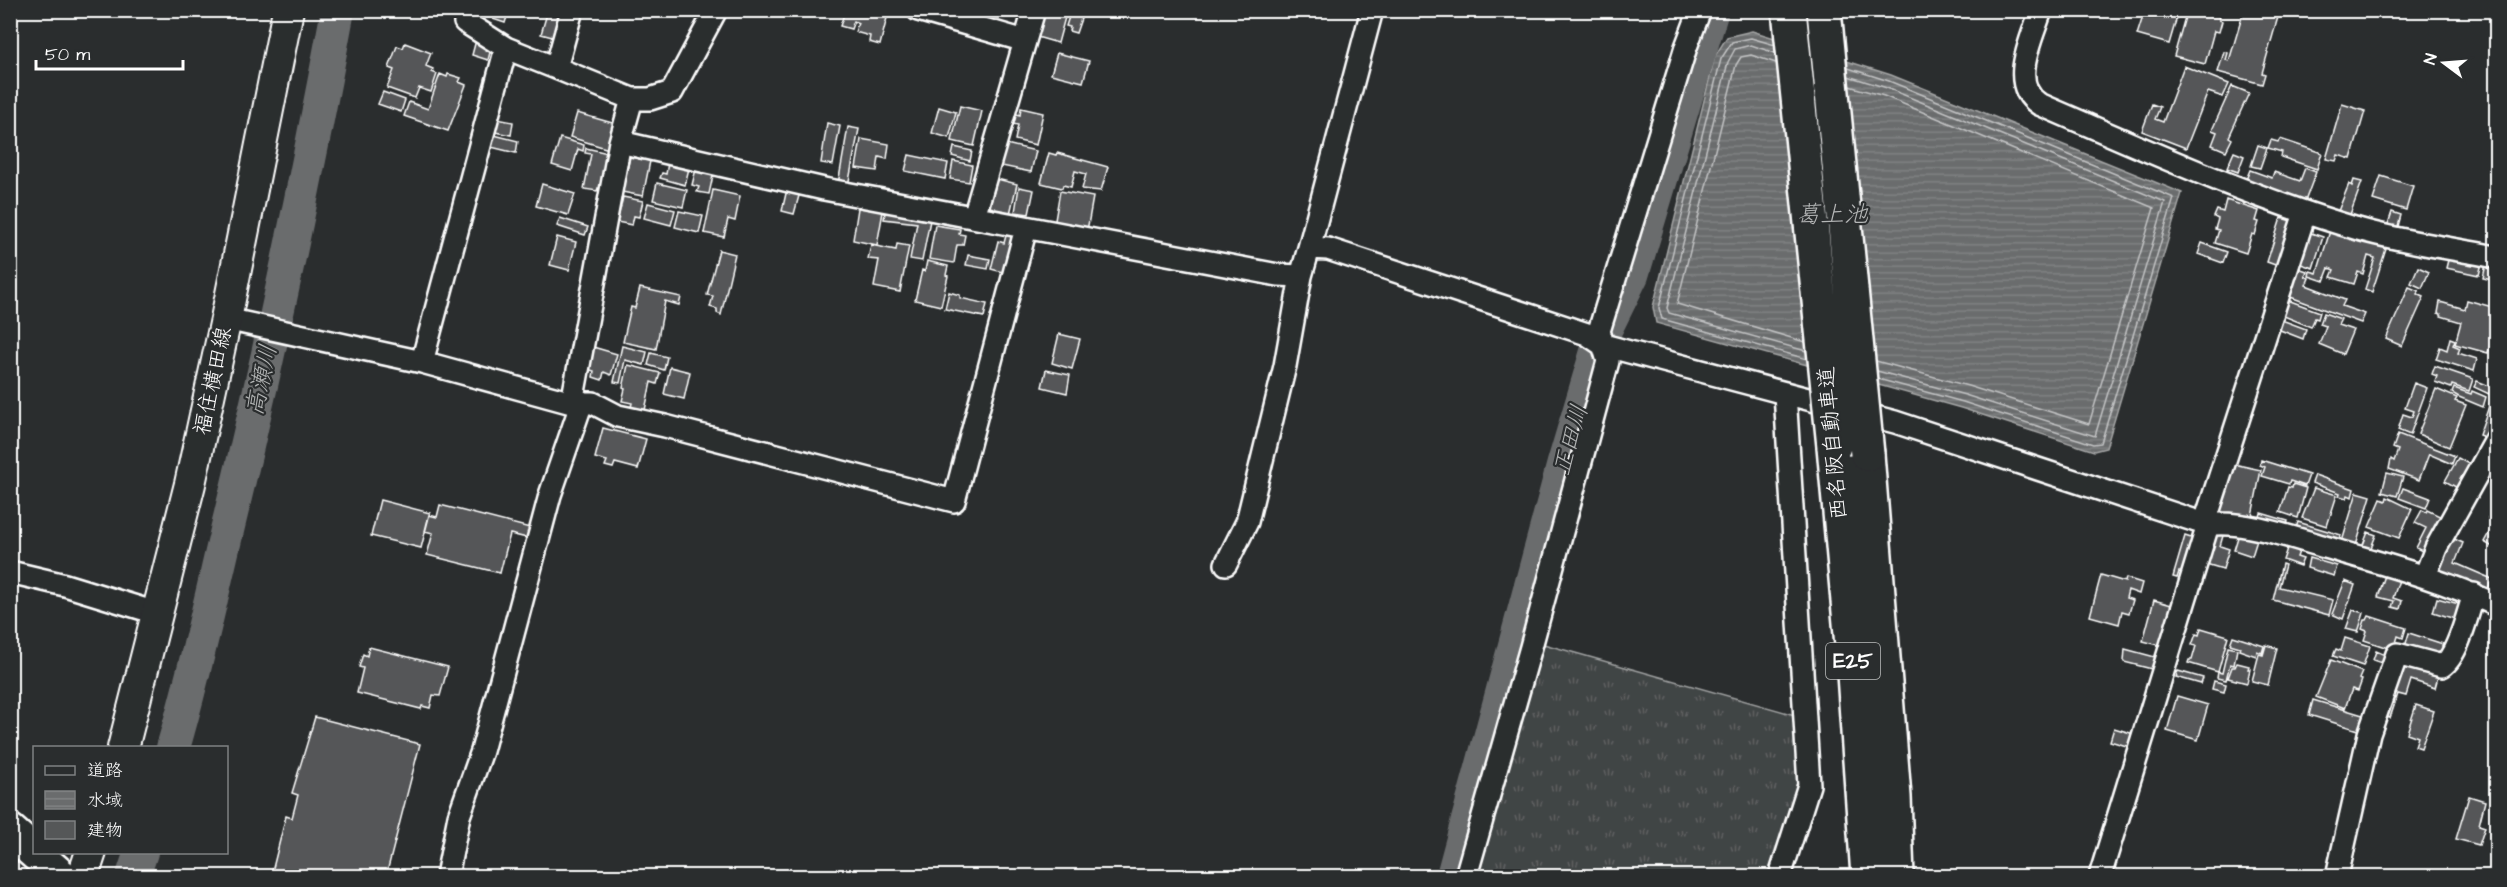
<svg xmlns="http://www.w3.org/2000/svg" width="2507" height="887" font-family="'Architects Daughter','Klee One',sans-serif">
<style>
.grass{fill:url(#grass-tufts);stroke:#a0a2a2;stroke-width:1.5}
.water{fill:url(#water-rules);stroke:#a6a7a7;stroke-width:1.5}
.lines{fill:none;stroke-linecap:round;stroke-linejoin:round}
.shore{stroke:#c3c4c5;stroke-width:1.5}
.river{stroke:#6a6c6d;stroke-width:34}
.building{fill:#555758;stroke:#fff;stroke-width:1.5}
.minor-casing{stroke:#fff;stroke-width:26}
.secondary-casing{stroke:#fff;stroke-width:34}
.trunk-casing{stroke:#fff;stroke-width:38}
.motorway-casing{stroke:#fff;stroke-width:38}
.minor{stroke:#2a2d2e;stroke-width:21}
.secondary{stroke:#2a2d2e;stroke-width:30}
.trunk{stroke:#2a2d2e;stroke-width:33}
.motorway{stroke:#2a2d2e;stroke-width:33}
.motorway-bridge-casing{stroke:#fff;stroke-width:38;stroke-linecap:butt}
.motorway-bridge{stroke:#2a2d2e;stroke-width:33}
.labels{text-anchor:middle;dominant-baseline:central;stroke-width:4.5;stroke-linejoin:round;paint-order:stroke}
.shield{fill:#2a2d2e;stroke:#bfc0c0;stroke-width:1.5}
.shield-label{font-size:21px;font-weight:bold;fill:#fff}
.street-label{font-size:22px;fill:#fff;stroke:#2a2d2e}
.water-label{font-size:24px;font-style:italic;fill:#b4b6b6;stroke:#2a2d2e}
</style>
<defs>
<pattern id="grass-tufts" width="24" height="20" patternUnits="userSpaceOnUse" patternTransform="scale(1.5)"><rect width="24" height="20" fill="#414445"/><path d="M3 7l-1-3M5 7V3M7 7l1-3M15 17l-1-3M17 17v-4M19 17l1-3" fill="none" stroke="#5e6061"/></pattern>
<pattern id="water-rules" width="6" height="5" patternUnits="userSpaceOnUse" patternTransform="scale(1.5)"><rect width="6" height="5" fill="#6a6c6d"/><path d="M0 2.5h6" fill="none" stroke="#808283"/></pattern>
</defs>
<rect width="100%" height="100%" fill="#2a2d2e"/>
<filter id="ink" filterUnits="userSpaceOnUse"><feTurbulence type="fractalNoise" baseFrequency=".0167" numOctaves="2"/><feDisplacementMap in="SourceGraphic" scale="12" xChannelSelector="R" yChannelSelector="G"/><feConvolveMatrix kernelMatrix="1 2 1 2 8 2 1 2 1" color-interpolation-filters="sRGB"/></filter>
<g filter="url(#ink)">
<!-- grass -->
<path class="grass" d="M 1540,643 L 1795,715 L 1797,789 L 1768,876 L 1472,876 Z"/>
<!-- water -->
<path class="water" d="M 1752,31 L 1891,75 L 2182,193 L 2106,448 L 2094,451 L 1961,408 L 1656,323 L 1653,307 L 1715,56 L 1727,37 Z"/>
<g class="lines">
<!-- shore -->
<path class="shore" d="M 1775,45 L 1751,38 L 1732,42 L 1721,59 L 1659,308 L 1662,319 L 1807,359
M 1775,53 L 1751,45 L 1735,49 L 1728,62 L 1667,308 L 1669,313 L 1806,351
M 1776,63 L 1751,55 L 1741,57 L 1736,65 L 1677,304 L 1805,342
M 1848,68 L 1889,81 L 2174,198 L 2101,443 L 2093,444 L 1963,402 L 1878,379
M 1848,76 L 1887,88 L 2165,202 L 2095,436 L 1965,395 L 1877,371
M 1849,86 L 1884,96 L 2154,208 L 2089,424 L 1968,386 L 1876,361"/>
<!-- river -->
<path class="river" d="M 173,748 C 195,673 211,598 229,522 C 270,353 306,182 338,10
M 133,876 L 141,852
M 1453,876 L 1564,463 L 1601,338 L 1632,275 L 1712,10"/>
</g>
<!-- building -->
<path class="building" d="M 496,10 L 509,10 L 505,23 L 493,19 Z
M 548,10 L 564,10 L 556,38 L 541,34 Z
M 860,10 L 889,10 L 880,45 L 869,42 L 870,36 L 855,32 L 858,23 L 854,21 L 851,29 L 840,26 L 845,11 L 859,15 Z
M 962,10 L 992,10 L 988,23 L 960,16 Z
M 1044,10 L 1067,10 L 1058,43 L 1037,37 Z
M 1071,10 L 1084,10 L 1076,33 L 1069,31 L 1070,27 L 1066,26 Z
M 2145,10 L 2179,10 L 2169,44 L 2137,35 Z
M 2187,10 L 2221,10 L 2219,20 L 2222,21 L 2219,32 L 2214,31 L 2205,64 L 2174,56 Z
M 2244,10 L 2280,10 L 2262,73 L 2265,74 L 2262,84 L 2218,72 L 2224,52 L 2228,53 L 2226,60 L 2229,61 Z
M 476,40 L 492,45 L 488,60 L 472,55 Z
M 405,43 L 431,53 L 426,66 L 433,69 L 432,72 L 437,74 L 431,92 L 419,88 L 415,98 L 387,88 L 394,70 L 389,68 L 397,46 L 403,48 Z
M 1057,53 L 1089,61 L 1083,82 L 1051,74 Z
M 2184,66 L 2229,84 L 2223,97 L 2208,92 L 2186,148 L 2142,131 L 2152,104 L 2160,107 L 2155,119 L 2163,122 Z
M 440,74 L 447,77 L 448,74 L 461,78 L 459,82 L 466,85 L 448,131 L 404,116 L 409,102 L 428,109 Z
M 2232,86 L 2249,93 L 2229,137 L 2232,139 L 2226,151 L 2212,145 L 2217,132 L 2212,130 Z
M 383,92 L 405,100 L 401,112 L 378,104 Z
M 2342,104 L 2365,111 L 2351,159 L 2338,155 L 2336,161 L 2326,159 Z
M 960,106 L 982,111 L 974,146 L 952,141 Z
M 939,107 L 956,112 L 949,138 L 932,133 Z
M 1021,108 L 1043,113 L 1036,145 L 1015,140 L 1018,125 L 1013,124 L 1016,114 L 1020,115 Z
M 577,113 L 616,124 L 609,149 L 570,137 Z
M 497,119 L 513,122 L 511,135 L 495,132 Z
M 827,123 L 840,126 L 833,165 L 821,163 Z
M 848,127 L 859,129 L 848,186 L 838,184 Z
M 494,135 L 518,141 L 516,153 L 491,147 Z
M 560,138 L 584,145 L 583,151 L 578,149 L 572,171 L 552,165 Z
M 861,139 L 889,144 L 887,159 L 879,157 L 877,171 L 856,168 Z
M 2280,139 L 2322,153 L 2317,169 L 2281,157 L 2282,152 L 2268,148 L 2271,140 L 2278,142 Z
M 1002,143 L 1036,151 L 1031,172 L 997,165 Z
M 2258,145 L 2267,148 L 2260,168 L 2251,166 Z
M 954,147 L 972,151 L 970,161 L 952,156 Z
M 586,148 L 608,153 L 601,189 L 598,188 L 597,191 L 584,189 L 591,154 L 585,153 Z
M 2234,152 L 2244,156 L 2238,172 L 2227,168 Z
M 1049,153 L 1056,155 L 1057,153 L 1108,167 L 1101,191 L 1082,189 L 1086,174 L 1075,171 L 1071,187 L 1063,185 L 1062,188 L 1041,183 Z
M 909,155 L 948,163 L 945,179 L 905,171 Z
M 630,157 L 650,161 L 643,196 L 622,192 Z
M 953,161 L 972,165 L 969,182 L 950,179 Z
M 668,163 L 689,168 L 685,185 L 660,178 L 662,173 L 666,174 Z
M 2305,168 L 2316,172 L 2304,204 L 2245,182 L 2250,170 L 2272,178 L 2274,172 L 2300,181 Z
M 696,169 L 714,171 L 709,194 L 697,192 L 699,187 L 692,185 Z
M 2381,176 L 2413,186 L 2406,210 L 2373,200 Z
M 997,179 L 1017,184 L 1009,218 L 992,214 L 994,208 L 990,207 Z
M 2354,180 L 2362,182 L 2348,220 L 2336,216 L 2349,184 L 2352,186 Z
M 657,183 L 687,190 L 683,207 L 653,200 Z
M 542,184 L 575,194 L 568,215 L 536,206 Z
M 1019,187 L 1034,190 L 1029,214 L 1015,212 Z
M 787,189 L 800,192 L 794,214 L 782,211 Z
M 713,190 L 740,196 L 735,221 L 728,219 L 724,237 L 704,233 Z
M 1060,191 L 1093,197 L 1087,231 L 1054,226 Z
M 623,197 L 643,201 L 639,217 L 634,216 L 632,225 L 617,222 Z
M 2226,200 L 2259,211 L 2256,221 L 2259,222 L 2255,235 L 2252,234 L 2246,253 L 2215,243 L 2219,230 L 2215,229 L 2218,219 L 2214,217 L 2217,210 L 2223,212 Z
M 859,202 L 884,206 L 877,245 L 853,240 Z
M 648,203 L 675,210 L 671,225 L 644,218 Z
M 886,207 L 931,215 L 922,261 L 910,259 L 917,223 L 884,219 Z
M 679,211 L 703,216 L 699,233 L 675,227 Z
M 2392,212 L 2401,215 L 2397,230 L 2387,227 Z
M 560,218 L 588,227 L 585,235 L 557,226 Z
M 2281,218 L 2295,222 L 2281,267 L 2267,262 Z
M 935,225 L 960,229 L 959,234 L 965,235 L 963,245 L 957,245 L 954,263 L 929,259 Z
M 2330,231 L 2369,244 L 2370,240 L 2387,246 L 2372,292 L 2365,289 L 2375,258 L 2368,256 L 2363,274 L 2358,272 L 2354,284 L 2331,277 L 2334,270 L 2329,268 L 2324,281 L 2309,276 L 2310,271 L 2317,273 Z
M 1007,232 L 1018,235 L 1010,274 L 991,269 L 998,241 L 1004,243 Z
M 2308,232 L 2323,237 L 2313,268 L 2298,263 Z
M 557,237 L 576,242 L 569,270 L 550,265 Z
M 2202,243 L 2227,252 L 2223,263 L 2198,254 Z
M 897,244 L 909,246 L 900,292 L 874,287 L 879,260 L 868,259 L 871,245 L 896,250 Z
M 719,250 L 735,254 L 721,315 L 717,313 L 717,309 L 710,307 L 713,296 L 707,295 Z
M 968,255 L 990,259 L 988,269 L 966,265 Z
M 2449,256 L 2482,263 L 2479,275 L 2446,268 Z
M 927,261 L 948,266 L 946,275 L 948,276 L 941,306 L 915,300 L 922,270 L 925,271 Z
M 2486,264 L 2496,266 L 2496,281 L 2483,278 Z
M 2295,267 L 2307,271 L 2305,276 L 2309,278 L 2306,285 L 2345,300 L 2342,306 L 2365,314 L 2361,323 L 2285,295 Z
M 2418,267 L 2429,272 L 2422,288 L 2411,283 Z
M 2409,287 L 2419,291 L 2417,294 L 2424,297 L 2402,346 L 2386,339 Z
M 640,288 L 681,297 L 679,305 L 665,301 L 656,349 L 623,342 L 631,307 L 635,308 Z
M 949,292 L 960,295 L 960,298 L 987,304 L 984,317 L 945,309 Z
M 2285,299 L 2320,312 L 2318,319 L 2315,318 L 2311,327 L 2279,314 Z
M 2467,300 L 2496,308 L 2496,333 L 2494,332 L 2488,353 L 2455,344 L 2461,322 L 2441,316 L 2441,314 L 2438,313 L 2440,302 L 2465,309 Z
M 2324,313 L 2341,319 L 2338,325 L 2353,330 L 2343,354 L 2319,344 L 2326,326 L 2320,324 Z
M 2279,319 L 2306,329 L 2303,339 L 2275,328 Z
M 1059,334 L 1080,339 L 1072,369 L 1052,363 Z
M 2450,338 L 2455,340 L 2453,345 L 2460,348 L 2458,353 L 2477,359 L 2474,371 L 2436,359 L 2440,347 L 2447,350 Z
M 622,346 L 647,352 L 644,365 L 625,360 L 620,383 L 614,382 Z
M 593,347 L 617,354 L 611,375 L 604,372 L 602,380 L 593,377 L 594,371 L 587,369 Z
M 651,353 L 667,357 L 664,370 L 648,365 Z
M 628,365 L 660,373 L 657,384 L 651,382 L 645,410 L 631,407 L 632,403 L 622,401 L 625,389 L 623,388 Z
M 2435,366 L 2473,379 L 2469,391 L 2452,385 L 2451,388 L 2435,382 L 2437,376 L 2432,374 Z
M 670,367 L 690,372 L 684,399 L 664,394 Z
M 1046,370 L 1070,375 L 1067,393 L 1042,387 Z
M 2477,381 L 2492,387 L 2489,394 L 2474,387 Z
M 2414,383 L 2427,388 L 2410,435 L 2398,430 L 2403,414 L 2412,417 L 2414,411 L 2405,408 Z
M 2454,388 L 2471,394 L 2472,391 L 2486,397 L 2483,407 L 2459,397 L 2452,393 Z
M 2436,389 L 2457,398 L 2455,401 L 2466,405 L 2449,447 L 2418,434 Z
M 2495,389 L 2496,421 L 2490,439 L 2479,435 Z
M 603,428 L 646,439 L 638,469 L 615,463 L 613,468 L 605,466 L 607,461 L 595,458 Z
M 2398,434 L 2455,456 L 2452,464 L 2429,454 L 2419,480 L 2389,469 L 2391,459 L 2394,461 L 2398,450 L 2393,448 Z
M 2458,458 L 2474,467 L 2461,490 L 2445,481 Z
M 2261,460 L 2309,475 L 2305,486 L 2290,481 L 2289,484 L 2262,476 L 2265,467 L 2260,465 Z
M 2229,463 L 2261,470 L 2251,521 L 2218,515 Z
M 2387,473 L 2403,477 L 2397,496 L 2382,492 Z
M 2315,475 L 2354,489 L 2352,497 L 2348,495 L 2347,498 L 2339,496 L 2340,493 L 2312,483 Z
M 2293,484 L 2306,488 L 2298,518 L 2280,512 L 2288,487 L 2292,488 Z
M 2314,488 L 2337,495 L 2327,526 L 2302,518 Z
M 2403,488 L 2430,498 L 2426,508 L 2399,498 Z
M 2357,492 L 2371,496 L 2355,549 L 2341,545 Z
M 2387,497 L 2412,509 L 2399,538 L 2369,527 L 2381,499 L 2386,501 Z
M 380,500 L 430,513 L 421,548 L 371,536 Z
M 440,505 L 530,528 L 527,538 L 510,534 L 500,573 L 427,555 L 433,533 L 425,531 L 429,515 L 437,517 Z
M 2494,507 L 2496,509 L 2496,549 L 2484,542 L 2495,522 L 2488,518 Z
M 2422,510 L 2426,512 L 2427,510 L 2446,519 L 2428,554 L 2416,548 L 2426,528 L 2415,523 Z
M 2261,513 L 2288,521 L 2286,529 L 2259,521 Z
M 2298,522 L 2341,535 L 2339,543 L 2295,531 Z
M 2219,528 L 2225,529 L 2220,546 L 2229,549 L 2223,569 L 2206,564 Z
M 2368,532 L 2376,535 L 2369,553 L 2361,550 Z
M 2239,534 L 2257,540 L 2252,556 L 2234,550 Z
M 2185,536 L 2197,540 L 2187,574 L 2179,572 L 2177,578 L 2173,577 Z
M 2450,537 L 2463,543 L 2455,563 L 2492,579 L 2486,594 L 2435,572 Z
M 2289,543 L 2301,546 L 2297,557 L 2303,559 L 2300,566 L 2283,560 Z
M 2309,558 L 2337,566 L 2334,576 L 2307,568 Z
M 2282,564 L 2285,565 L 2279,587 L 2333,600 L 2329,615 L 2273,600 Z
M 2386,572 L 2400,577 L 2393,598 L 2402,601 L 2400,609 L 2392,607 L 2394,601 L 2378,597 Z
M 2101,575 L 2125,582 L 2126,578 L 2142,583 L 2139,594 L 2128,590 L 2126,598 L 2133,600 L 2129,613 L 2122,611 L 2119,624 L 2090,616 Z
M 2345,581 L 2355,585 L 2343,619 L 2332,614 Z
M 2437,598 L 2459,604 L 2455,619 L 2433,612 Z
M 2154,600 L 2175,606 L 2163,646 L 2143,641 Z
M 2353,610 L 2364,613 L 2358,632 L 2346,629 Z
M 2369,616 L 2406,628 L 2403,638 L 2398,636 L 2394,650 L 2364,640 L 2367,631 L 2362,629 L 2365,620 L 2367,620 Z
M 2201,628 L 2228,636 L 2218,672 L 2188,663 L 2189,660 L 2192,660 L 2196,646 L 2192,645 L 2196,634 L 2199,635 Z
M 2409,633 L 2443,644 L 2442,646 L 2448,648 L 2441,658 L 2404,650 Z
M 2233,636 L 2264,646 L 2262,653 L 2257,651 L 2256,656 L 2239,650 L 2240,647 L 2230,644 Z
M 2345,638 L 2370,646 L 2363,666 L 2333,656 L 2336,649 L 2341,651 Z
M 2266,645 L 2277,648 L 2268,685 L 2252,681 L 2259,654 L 2263,655 Z
M 369,647 L 448,667 L 440,696 L 433,695 L 430,708 L 422,706 L 421,709 L 357,693 L 363,668 L 359,667 L 363,654 L 367,656 Z
M 2228,647 L 2237,649 L 2234,665 L 2230,664 L 2226,680 L 2217,678 L 2218,672 L 2222,673 Z
M 2125,649 L 2155,657 L 2152,669 L 2124,662 Z
M 2376,651 L 2385,655 L 2382,663 L 2373,660 Z
M 2331,660 L 2362,672 L 2359,679 L 2362,680 L 2358,691 L 2352,689 L 2345,708 L 2316,697 Z
M 2400,661 L 2439,673 L 2435,688 L 2411,680 L 2406,696 L 2398,694 L 2390,718 L 2382,716 Z
M 2237,663 L 2249,666 L 2248,669 L 2250,669 L 2247,683 L 2228,678 L 2232,667 L 2235,667 Z
M 2178,671 L 2203,678 L 2201,684 L 2176,677 Z
M 2214,681 L 2226,684 L 2224,692 L 2212,689 Z
M 2177,696 L 2208,705 L 2198,740 L 2167,731 Z
M 2313,700 L 2366,716 L 2361,731 L 2309,715 Z
M 2416,705 L 2434,711 L 2421,748 L 2415,746 L 2418,737 L 2407,733 Z
M 315,717 L 420,744 L 386,876 L 271,876 L 286,816 L 292,818 L 298,795 L 292,793 Z
M 2114,728 L 2134,734 L 2130,747 L 2110,741 Z
M 2469,796 L 2485,801 L 2479,825 L 2485,827 L 2479,845 L 2456,839 Z"/>
<g class="lines">
<!-- minor casing -->
<g class="minor-casing">
<path id="minor" d="M 572,10 L 556,68 L 632,99 L 650,99 L 672,92 L 716,10
M 918,10 L 1025,41
M 2041,10 C 2032,39 2008,84 2039,104 C 2144,149 2248,197 2358,229 C 2403,242 2451,248 2496,257
M 506,48 L 556,68
M 620,142 L 824,189 L 1278,275 L 1301,276 L 1309,248 L 1328,249 L 1587,334 L 1603,345 L 1895,422 L 2208,525 C 2239,519 2294,538 2325,547 C 2383,564 2441,579 2496,605
M 974,217 L 1034,10
M 1309,248 L 1372,10
M 226,319 L 422,362 L 572,403 L 593,403 L 618,416 L 665,426 L 954,501 L 1026,228
M 422,362 L 506,48 L 465,22 L 468,10
M 572,403 L 620,142 L 632,99
M 1226,564 L 1247,522 L 1285,366 L 1301,276
M 10,572 L 65,585 L 156,613
M 2425,576 L 2436,548 L 2496,440
M 447,876 L 459,816 L 482,751 L 550,495 L 582,402
M 1466,876 L 1531,647 L 1608,361 L 1599,331 L 1686,47 L 1700,10
M 1780,876 L 1809,785 L 1785,393
M 2100,876 L 2208,525 L 2207,516 L 2305,213
M 2337,876 L 2369,734 L 2397,654 L 2442,666 C 2458,656 2468,612 2474,594"/>
</g>
<!-- secondary casing -->
<g class="secondary-casing">
<path id="secondary" d="M 123,748 L 190,484 L 226,319 L 288,10
M 83,876 L 91,852"/>
</g>
<!-- trunk casing -->
<g class="trunk-casing">
<path id="trunk" d="M 10,831 L 61,876"/>
</g>
<!-- motorway casing -->
<g class="motorway-casing">
<path id="motorway" d="M 1834,446 L 1852,645 L 1868,876
M 1867,454 L 1894,797 L 1897,876"/>
</g>
<!-- minor -->
<use href="#minor" class="minor"/>
<!-- secondary -->
<use href="#secondary" class="secondary"/>
<!-- trunk -->
<use href="#trunk" class="trunk"/>
<!-- motorway -->
<use href="#motorway" class="motorway"/>
<!-- motorway-bridge casing -->
<g class="motorway-bridge-casing">
<path id="motorway-bridge" d="M 1789,10 L 1834,446
M 1824,10 L 1867,454"/>
</g>
<!-- motorway-bridge -->
<use href="#motorway-bridge" class="motorway-bridge"/>
</g>
</g>
<g class="labels">
<!-- shield labels -->
<rect class="shield" x="1826" y="643" width="54" height="36" rx="4.5"/>
<g class="shield-label">
<text x="1853" y="661">E25</text>
</g>
<!-- street labels -->
<g class="street-label">
<text transform="translate(213 381) rotate(-78)">福住横田線</text>
<text transform="translate(1833 443) rotate(-95)">西名阪自動車道</text>
</g>
<!-- water labels -->
<g class="water-label">
<text x="1832" y="215">葛上池</text>
<text transform="translate(262 380) rotate(-78)">高瀬川</text>
<text transform="translate(1571 440) rotate(-74)">正田川</text>
</g>
</g>
<!-- margin -->
<rect width="2507" height="887" fill="none" stroke="#2a2d2e" stroke-width="36"/>
<rect x="18" y="18" width="2471" height="851" fill="none" stroke="#fff" stroke-width="2" filter="url(#ink)"/>
<!-- legend -->
<rect x="33" y="746" width="195" height="108" fill="#2a2d2e" stroke="#7f8182" stroke-width="1.5"/>
<rect x="45" y="766" width="30" height="9" fill="#2a2d2e" stroke="#7f8182" stroke-width="1.5"/>
<text x="87" y="776" font-size="18" fill="#ffffff">道路</text>
<rect x="45" y="791" width="30" height="18" fill="url(#water-rules)" stroke="#7f8182" stroke-width="1.5"/>
<text x="87" y="806" font-size="18" fill="#ffffff">水域</text>
<rect x="45" y="821" width="30" height="18" fill="#555758" stroke="#7f8182" stroke-width="1.5"/>
<text x="87" y="836" font-size="18" fill="#ffffff">建物</text>
<!-- north arrow -->
<g transform="translate(2444 63) rotate(286)" stroke="#2a2d2e" stroke-width="4.5" paint-order="stroke">
<path d="M0-4.5L10 22L0 15L-10 22Z" fill="#ffffff"/>
<text y="-9" font-size="16" font-weight="bold" text-anchor="middle" fill="#ffffff">N</text>
</g>
<!-- scale -->
<path d="M36 60v9h147v-9" fill="none" stroke="#ffffff" stroke-width="3"/>
<text x="45" y="60" font-size="18" fill="#ffffff" stroke="#2a2d2e" stroke-width="4.5" paint-order="stroke">50 m</text>
</svg>
